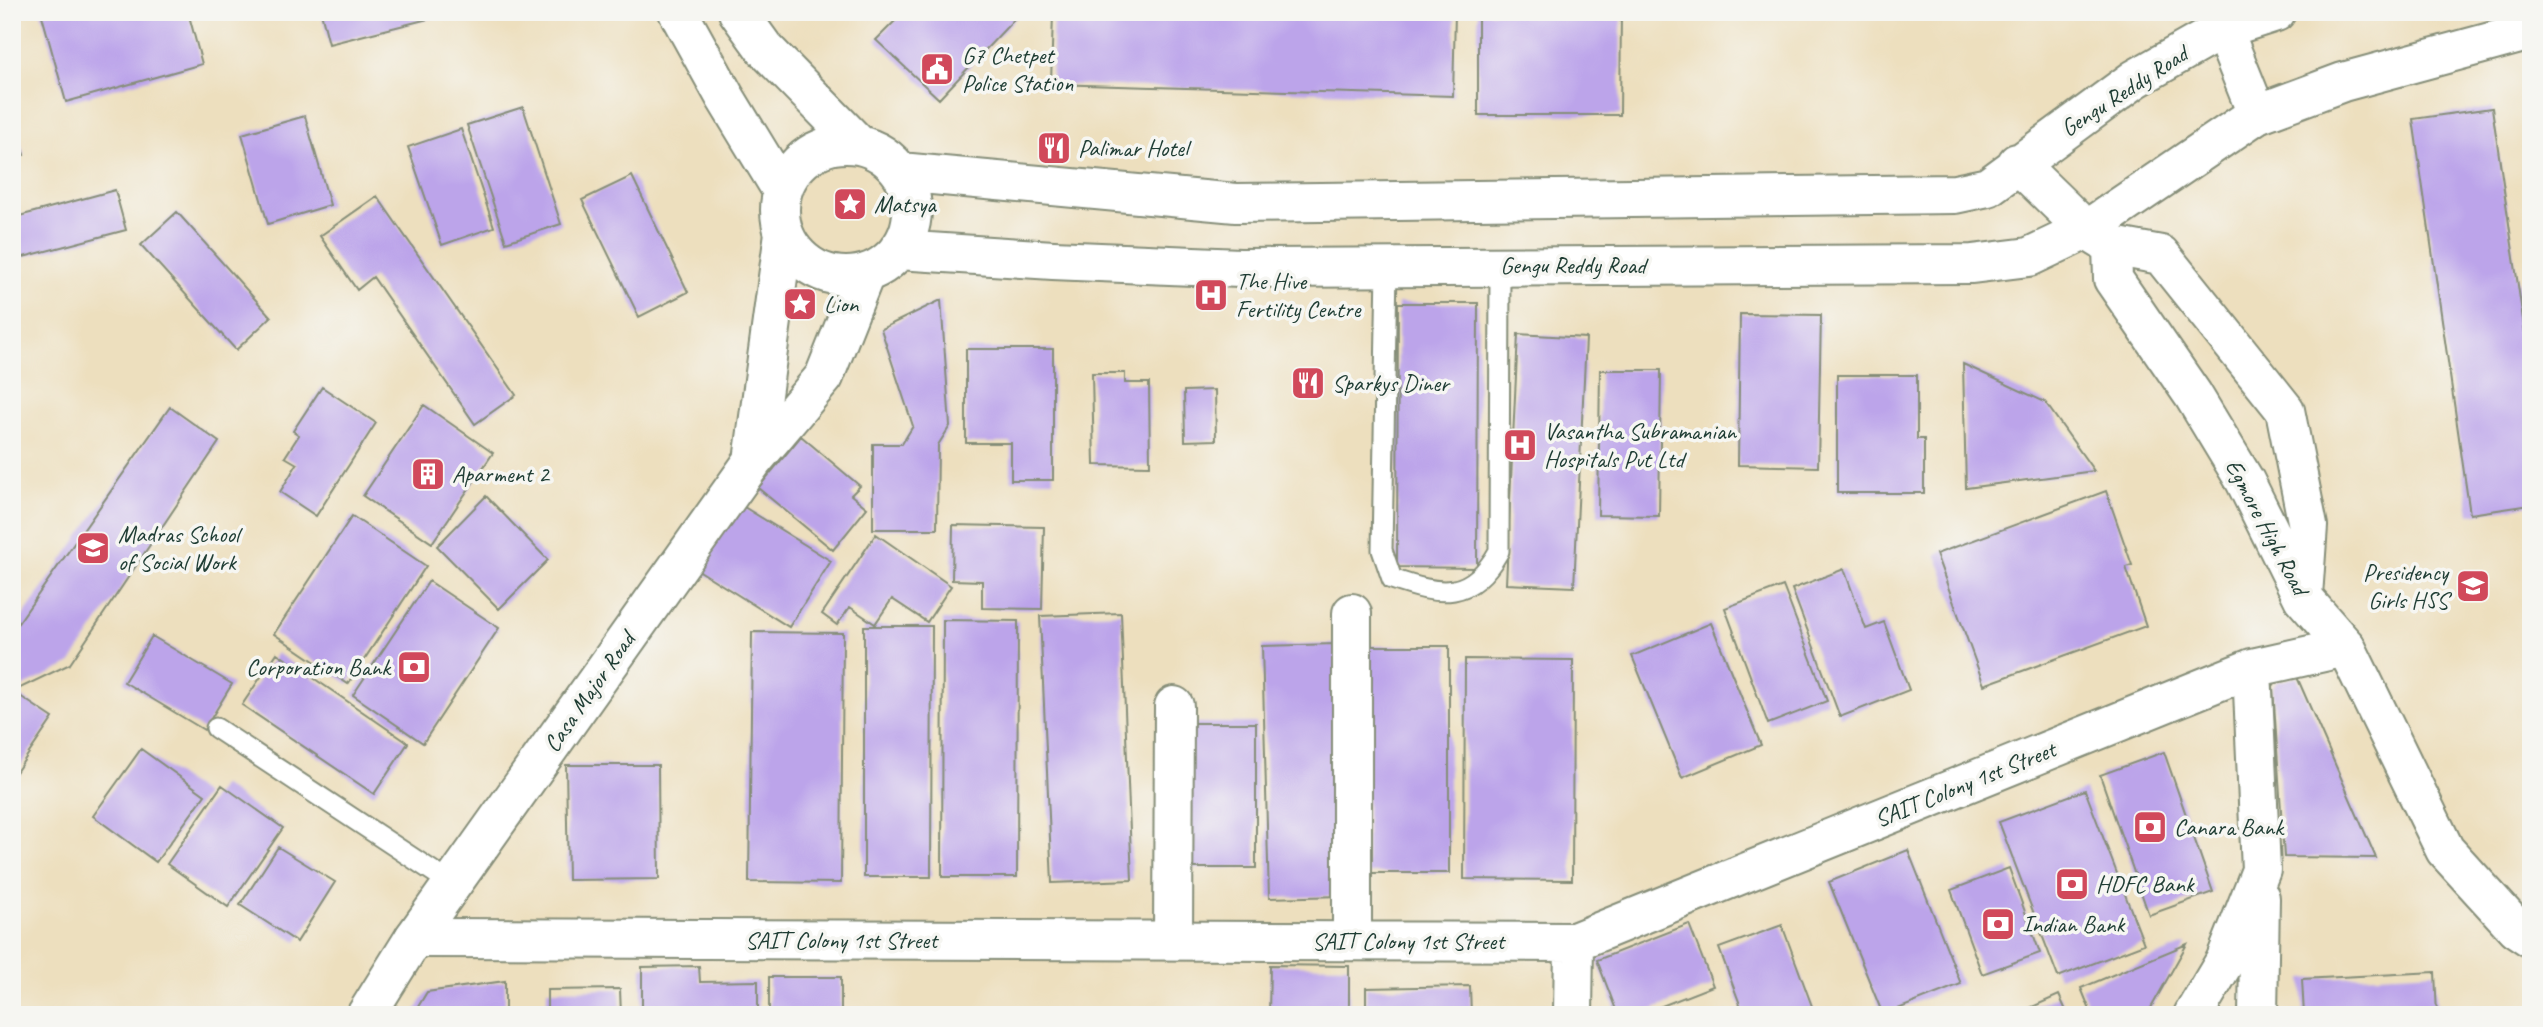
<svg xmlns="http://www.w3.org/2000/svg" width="2543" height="1027" font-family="Caveat,sans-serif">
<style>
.building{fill:#bca4ea}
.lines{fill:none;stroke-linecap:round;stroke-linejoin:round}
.lane-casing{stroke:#868e79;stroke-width:23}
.street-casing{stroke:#868e79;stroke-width:42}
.secondary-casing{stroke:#868e79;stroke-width:42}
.lane{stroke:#fff;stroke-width:19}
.street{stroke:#fff;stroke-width:38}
.secondary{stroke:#fff;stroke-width:38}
.labels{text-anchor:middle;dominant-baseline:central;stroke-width:7;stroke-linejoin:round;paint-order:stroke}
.poi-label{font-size:24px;fill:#1f3d34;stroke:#f6f6f2;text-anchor:start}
.street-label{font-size:24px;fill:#1f3d34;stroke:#f6f6f2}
</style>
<rect width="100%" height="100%" fill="#f6f6f2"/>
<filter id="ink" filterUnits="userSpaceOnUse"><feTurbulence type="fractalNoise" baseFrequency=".0143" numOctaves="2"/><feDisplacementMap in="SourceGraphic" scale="14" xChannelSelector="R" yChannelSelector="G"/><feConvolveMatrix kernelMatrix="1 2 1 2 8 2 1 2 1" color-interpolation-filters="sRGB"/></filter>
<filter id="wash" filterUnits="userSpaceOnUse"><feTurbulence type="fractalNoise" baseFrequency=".00686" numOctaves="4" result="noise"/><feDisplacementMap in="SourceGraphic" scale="28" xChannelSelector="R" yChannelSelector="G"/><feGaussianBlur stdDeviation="1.57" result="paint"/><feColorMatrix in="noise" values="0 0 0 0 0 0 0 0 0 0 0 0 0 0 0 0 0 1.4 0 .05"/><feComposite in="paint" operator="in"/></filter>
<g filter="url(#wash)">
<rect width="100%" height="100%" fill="#eddfbe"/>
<g id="blocks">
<!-- building -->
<path class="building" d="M 41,12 L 188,12 L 202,64 L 66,102 Z
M 321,12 L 452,12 L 452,13 L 329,44 Z
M 904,12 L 1021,12 L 939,99 L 876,40 Z
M 1053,12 L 1455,13 L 1453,96 L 1051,84 Z
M 1478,12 L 1621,12 L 1620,115 L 1478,115 Z
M 523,107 L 561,224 L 506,242 L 467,125 Z
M 2492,108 L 2531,374 L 2531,505 L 2470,514 L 2413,119 Z
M 13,115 L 24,155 L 12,158 L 12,116 Z
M 305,116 L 330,205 L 268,224 L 242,134 Z
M 461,129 L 494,227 L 442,245 L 408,147 Z
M 632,176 L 688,292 L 639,317 L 582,200 Z
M 115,190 L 126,230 L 12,260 L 12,218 Z
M 377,196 L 516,395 L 475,424 L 373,277 L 357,290 L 320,236 Z
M 177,212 L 271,317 L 236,350 L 141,245 Z
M 941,300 L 950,426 L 938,445 L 937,529 L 873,529 L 873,444 L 902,444 L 913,426 L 881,329 Z
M 1398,303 L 1478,303 L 1477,568 L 1397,567 Z
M 1740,314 L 1821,315 L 1818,467 L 1738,465 Z
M 1518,334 L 1586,338 L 1574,587 L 1506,584 Z
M 966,349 L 1053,349 L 1053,480 L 1011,480 L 1011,443 L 966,443 Z
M 1963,364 L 2045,402 L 2094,471 L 1966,488 Z
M 1600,370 L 1661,370 L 1659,516 L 1598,515 Z
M 1092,373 L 1125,373 L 1125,383 L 1149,383 L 1150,466 L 1094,465 Z
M 1837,375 L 1917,375 L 1917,439 L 1924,439 L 1924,493 L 1837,493 Z
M 322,387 L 376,423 L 316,516 L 280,492 L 297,464 L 285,457 L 299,435 L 293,431 Z
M 1215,390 L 1216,440 L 1185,441 L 1184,391 Z
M 424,405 L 493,453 L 432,543 L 363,496 Z
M 170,407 L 219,442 L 70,664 L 12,692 L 12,623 L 16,626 Z
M 801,436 L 860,486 L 851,495 L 867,508 L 833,550 L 758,488 Z
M 2106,491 L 2132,565 L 2126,567 L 2146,626 L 1984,685 L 1936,554 Z
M 486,496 L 548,560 L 499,609 L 437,546 Z
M 736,502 L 831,561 L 789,627 L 695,568 Z
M 352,516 L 426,566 L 348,684 L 274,634 Z
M 953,525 L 1044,527 L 1042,609 L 982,608 L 982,581 L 952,580 Z
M 876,534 L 951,586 L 927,622 L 892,599 L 875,624 L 850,607 L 837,625 L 822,614 Z
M 1844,569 L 1866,629 L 1884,622 L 1909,690 L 1840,717 L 1792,589 Z
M 429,581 L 499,628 L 423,743 L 353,695 Z
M 1783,586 L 1827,701 L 1768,724 L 1725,608 Z
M 1121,613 L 1132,880 L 1052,883 L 1040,616 Z
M 943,620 L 1018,621 L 1017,877 L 942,877 Z
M 1711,623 L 1761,745 L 1682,778 L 1632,656 Z
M 864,626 L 932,626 L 931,877 L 864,877 Z
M 752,632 L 843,633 L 841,883 L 749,882 Z
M 152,636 L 232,684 L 204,730 L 124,682 Z
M 1336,644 L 1342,896 L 1269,898 L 1262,646 Z
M 1367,646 L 1449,646 L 1449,873 L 1367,873 Z
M 277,653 L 408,743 L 374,794 L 242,705 Z
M 1465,659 L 1573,660 L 1572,880 L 1464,879 Z
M 2297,677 L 2376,858 L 2284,857 L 2273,687 L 2277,682 Z
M 17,694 L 53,718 L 12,778 L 12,700 Z
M 1189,723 L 1256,723 L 1256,868 L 1190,868 Z
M 141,749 L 205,795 L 156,862 L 93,816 Z
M 2164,752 L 2213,892 L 2149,915 L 2100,775 Z
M 566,765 L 658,765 L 659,879 L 568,880 Z
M 222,785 L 283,828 L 228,907 L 167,864 Z
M 2085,790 L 2144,944 L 2058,977 L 1999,822 Z
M 278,847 L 335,882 L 297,942 L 240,905 Z
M 1908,850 L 1961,984 L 1883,1015 L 1829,882 Z
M 2009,868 L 2040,953 L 1982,974 L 1951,890 Z
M 1689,924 L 1713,986 L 1639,1015 L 1618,1015 L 1597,960 Z
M 1782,925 L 1813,1009 L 1799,1015 L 1744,1015 L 1719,948 Z
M 2187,944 L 2147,1015 L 2092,1015 L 2081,988 Z
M 1270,965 L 1349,966 L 1349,1015 L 1269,1015 Z
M 699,966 L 700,982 L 758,981 L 758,1015 L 642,1015 L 642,967 Z
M 2435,972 L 2437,1015 L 2304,1015 L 2302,979 Z
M 769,977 L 841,977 L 841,1015 L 769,1015 Z
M 505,981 L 505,1015 L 413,1015 L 427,992 Z
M 1470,986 L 1471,1015 L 1366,1015 L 1366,988 Z
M 620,989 L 621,1015 L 547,1015 L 547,990 Z
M 2059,995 L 2068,1015 L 2014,1015 Z"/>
</g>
</g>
<g filter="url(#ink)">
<use href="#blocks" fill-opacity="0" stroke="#868e79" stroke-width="2"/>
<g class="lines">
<!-- lane casing -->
<g class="lane-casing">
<path id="lane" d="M 1387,267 L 1382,550 L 1392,579 C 1441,596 1471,601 1499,551 L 1500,266
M 216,728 L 452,884"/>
</g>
<!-- street casing -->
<g class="street-casing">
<path id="street" d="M 2220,12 L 2223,29 L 2257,114
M 414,938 L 1574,942 L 2252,668 L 2346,647
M 1173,940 L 1174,706
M 1352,940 L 1352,613
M 1573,1015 L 1574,942
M 2193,1015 L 2225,961 L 2261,870 L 2252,668
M 2258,1015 L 2260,898"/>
</g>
<!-- secondary casing -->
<g class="secondary-casing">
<path id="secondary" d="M 678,12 L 725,97 L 781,189
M 738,12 L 764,48 L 857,143
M780 210a66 66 0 1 1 132 0a66 66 0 1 1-132 0Z
M 2017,163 L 2086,230 L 2112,246 L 2161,255 L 2285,410 L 2308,526 L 2303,596
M 900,172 L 1236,203 L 1955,194 L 1988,187 L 2135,79 L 2223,29 L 2276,12
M 2112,246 L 2113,279 L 2193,395 L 2245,481 L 2303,598 L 2346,647 L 2445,850 L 2516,928 L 2531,938
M 898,250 L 1053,260 L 1240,268 L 1972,264 L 2029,257 L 2086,230 L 2257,114 L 2343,82 L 2531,31
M 753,461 L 784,233
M 366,1015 L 414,938 L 753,461 L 824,377 L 865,274"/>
</g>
<!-- lane -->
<use href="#lane" class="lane"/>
<!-- street -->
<use href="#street" class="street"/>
<!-- secondary -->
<use href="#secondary" class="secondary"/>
</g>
</g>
<!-- icons -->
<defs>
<g id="civic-square" transform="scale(1.75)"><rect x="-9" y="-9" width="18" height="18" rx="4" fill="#d1495b" stroke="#f6f6f2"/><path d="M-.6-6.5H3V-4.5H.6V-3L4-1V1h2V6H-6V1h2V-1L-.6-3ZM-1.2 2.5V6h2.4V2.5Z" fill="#fff"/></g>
<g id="restaurant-square" transform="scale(1.75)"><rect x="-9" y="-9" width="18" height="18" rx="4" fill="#d1495b" stroke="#f6f6f2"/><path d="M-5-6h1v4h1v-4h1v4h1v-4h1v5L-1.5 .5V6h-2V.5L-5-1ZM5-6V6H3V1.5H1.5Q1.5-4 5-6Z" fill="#fff"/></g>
<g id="sight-square" transform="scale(1.75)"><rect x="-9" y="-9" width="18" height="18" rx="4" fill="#d1495b" stroke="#f6f6f2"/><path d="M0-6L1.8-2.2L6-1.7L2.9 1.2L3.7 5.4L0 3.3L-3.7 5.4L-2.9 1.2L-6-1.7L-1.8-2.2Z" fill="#fff"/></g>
<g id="hospital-square" transform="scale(1.75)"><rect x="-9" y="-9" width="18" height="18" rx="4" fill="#d1495b" stroke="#f6f6f2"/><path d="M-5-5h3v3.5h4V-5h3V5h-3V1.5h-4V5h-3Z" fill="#fff"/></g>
<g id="building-square" transform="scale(1.75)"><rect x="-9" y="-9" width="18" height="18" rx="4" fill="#d1495b" stroke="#f6f6f2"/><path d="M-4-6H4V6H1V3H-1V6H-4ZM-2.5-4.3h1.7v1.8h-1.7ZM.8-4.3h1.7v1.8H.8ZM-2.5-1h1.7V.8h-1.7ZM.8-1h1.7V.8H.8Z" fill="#fff"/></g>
<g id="university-square" transform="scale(1.75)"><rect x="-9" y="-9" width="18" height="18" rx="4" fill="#d1495b" stroke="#f6f6f2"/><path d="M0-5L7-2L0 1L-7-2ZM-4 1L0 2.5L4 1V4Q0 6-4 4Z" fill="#fff"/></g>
<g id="school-square" transform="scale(1.75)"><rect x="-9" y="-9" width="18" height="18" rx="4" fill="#d1495b" stroke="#f6f6f2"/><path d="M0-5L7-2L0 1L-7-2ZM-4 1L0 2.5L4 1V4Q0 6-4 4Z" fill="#fff"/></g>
<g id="bank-square" transform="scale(1.75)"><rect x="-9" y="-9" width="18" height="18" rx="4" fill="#d1495b" stroke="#f6f6f2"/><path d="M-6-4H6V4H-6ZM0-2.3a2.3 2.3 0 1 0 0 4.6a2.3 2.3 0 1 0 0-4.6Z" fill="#fff"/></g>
</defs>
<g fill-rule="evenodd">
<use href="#civic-square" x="937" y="69"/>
<use href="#restaurant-square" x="1054" y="148"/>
<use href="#sight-square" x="850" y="204"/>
<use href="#hospital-square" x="1211" y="295"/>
<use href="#sight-square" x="800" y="304"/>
<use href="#restaurant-square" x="1308" y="383"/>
<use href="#hospital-square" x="1520" y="445"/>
<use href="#building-square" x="428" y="474"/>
<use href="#university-square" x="93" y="548"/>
<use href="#school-square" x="2473" y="586"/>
<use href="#bank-square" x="414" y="667"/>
<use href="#bank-square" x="2150" y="827"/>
<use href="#bank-square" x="2072" y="884"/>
<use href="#bank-square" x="1998" y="924"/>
</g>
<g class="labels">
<!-- poi labels -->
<g class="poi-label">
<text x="962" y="55">G7 Chetpet<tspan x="962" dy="28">Police Station</tspan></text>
<text x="1078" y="148">Palimar Hotel</text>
<text x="874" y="204">Matsya</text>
<text x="1236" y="281">The Hive<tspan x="1236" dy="28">Fertility Centre</tspan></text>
<text x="824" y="304">Lion</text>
<text x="1332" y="383">Sparkys Diner</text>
<text x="1544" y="431">Vasantha Subramanian<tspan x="1544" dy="28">Hospitals Pvt Ltd</tspan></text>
<text x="452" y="474">Aparment 2</text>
<text x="118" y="534">Madras School<tspan x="118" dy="28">of Social Work</tspan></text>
<text x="2448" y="572" text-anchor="end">Presidency<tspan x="2448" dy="28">Girls HSS</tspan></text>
<text x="390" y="667" text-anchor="end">Corporation Bank</text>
<text x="2174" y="827">Canara Bank</text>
<text x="2096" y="884">HDFC Bank</text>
<text x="2022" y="924">Indian Bank</text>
</g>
<!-- street labels -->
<g class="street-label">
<text transform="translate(2124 91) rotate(-33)">Gengu Reddy Road</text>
<text x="1573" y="265">Gengu Reddy Road</text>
<text transform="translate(2267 527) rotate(62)">Egmore High Road</text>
<text transform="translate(589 692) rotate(-55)">Casa Major Road</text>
<text transform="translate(1965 784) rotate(-22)">SAIT Colony 1st Street</text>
<text x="841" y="940">SAIT Colony 1st Street</text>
<text x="1408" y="941">SAIT Colony 1st Street</text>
</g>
</g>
<!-- margin -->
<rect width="2543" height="1027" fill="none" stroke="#f6f6f2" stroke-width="42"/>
</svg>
